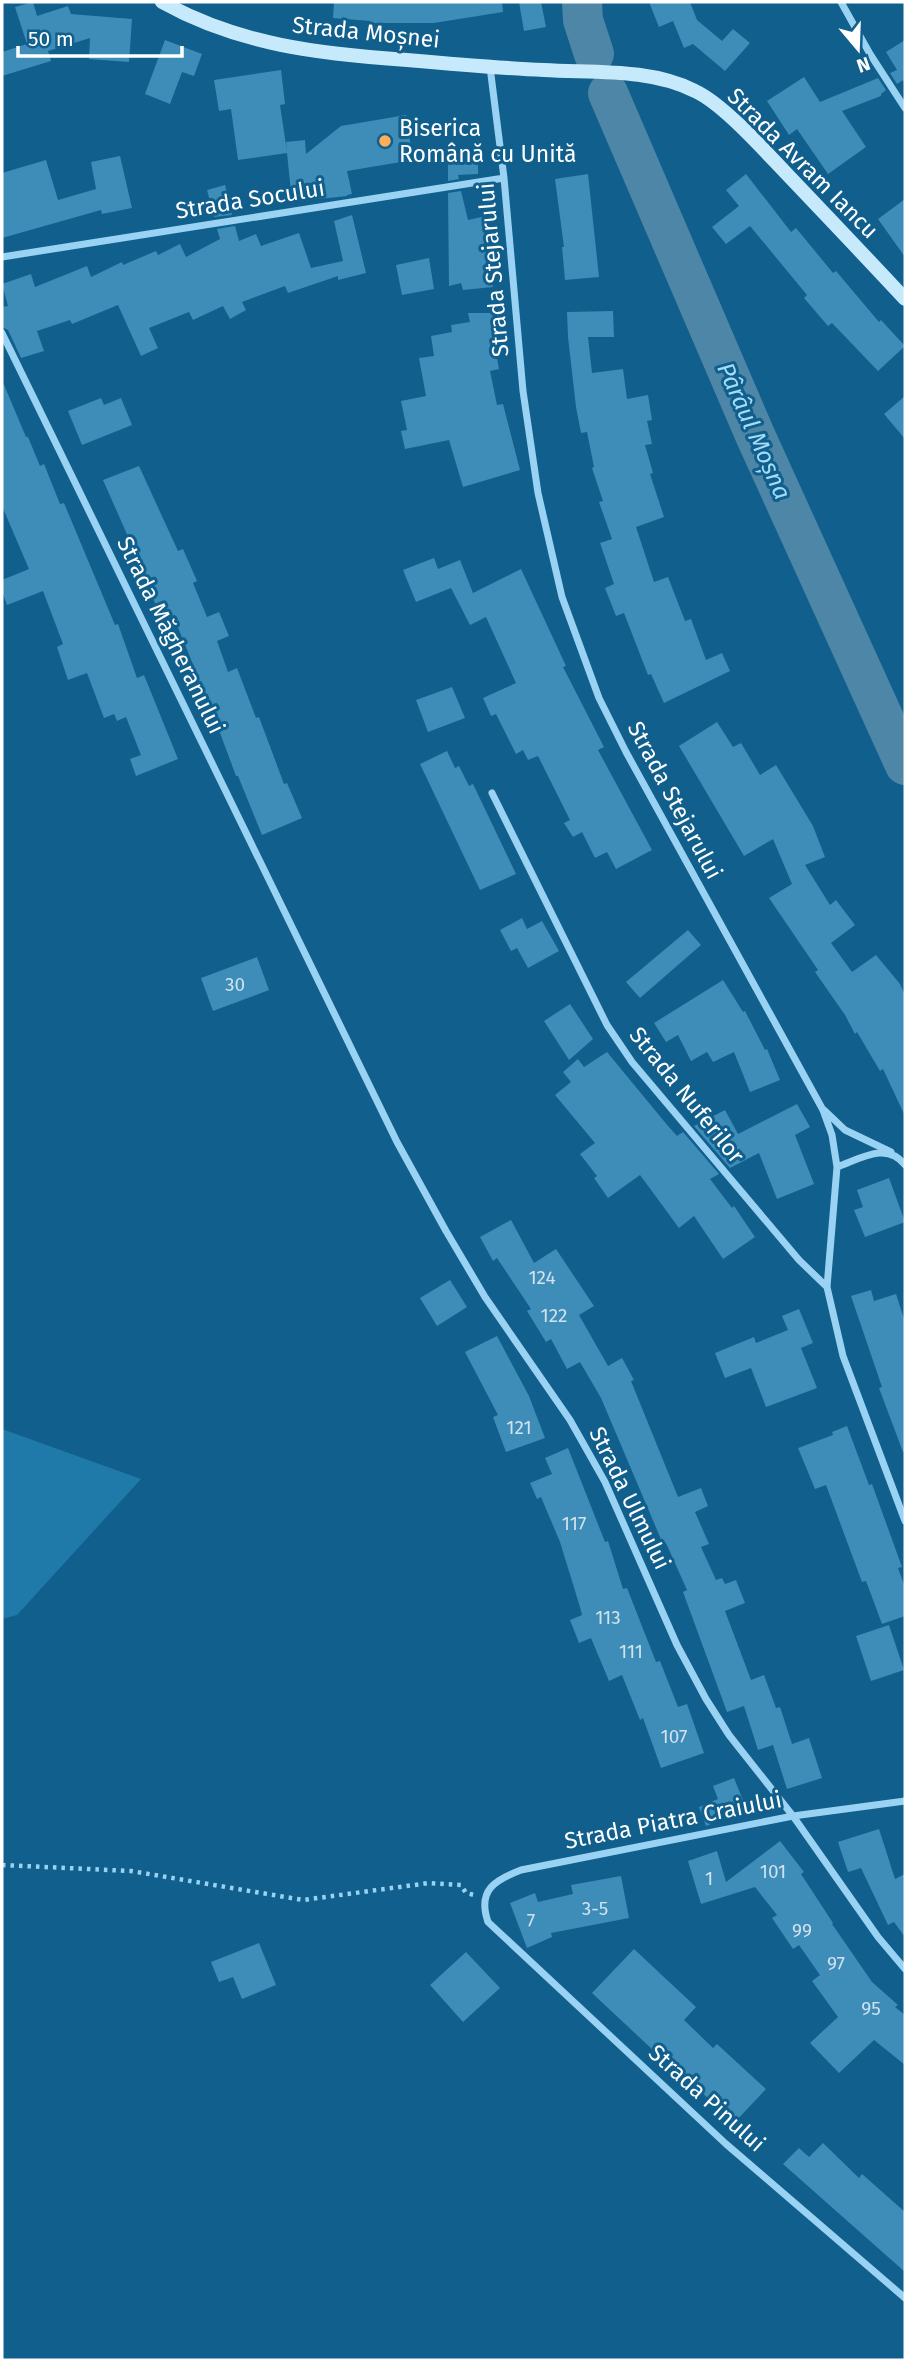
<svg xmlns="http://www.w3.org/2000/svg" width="907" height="2362" font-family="'Fira Sans',sans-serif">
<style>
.green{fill:#1f7aaa}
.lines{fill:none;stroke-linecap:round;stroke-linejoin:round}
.river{stroke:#4d86a6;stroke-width:40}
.building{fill:#3e8cb8}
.path{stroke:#99d2f2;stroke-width:4.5;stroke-dasharray:3.5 5;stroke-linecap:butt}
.minor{stroke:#99d2f2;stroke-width:7}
.secondary{stroke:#c7e9fc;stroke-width:14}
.poi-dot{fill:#ffae59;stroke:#115f8c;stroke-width:2.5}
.labels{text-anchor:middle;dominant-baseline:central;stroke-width:6;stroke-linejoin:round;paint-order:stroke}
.number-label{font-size:19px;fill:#cfe2ed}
.street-label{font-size:23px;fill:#fff;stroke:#115f8c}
.poi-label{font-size:23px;fill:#fff;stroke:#115f8c;text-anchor:start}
.water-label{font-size:24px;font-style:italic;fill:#a4dcf9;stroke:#115f8c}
</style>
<rect width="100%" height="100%" fill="#115f8c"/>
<!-- green -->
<path class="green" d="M 2,1429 L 141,1479 L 17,1615 L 2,1619 Z"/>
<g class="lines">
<!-- river -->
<path class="river" d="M 582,2 L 583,20 L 594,54
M 608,93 L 755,435 L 905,765"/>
</g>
<!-- building -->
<path class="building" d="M 33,2 L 37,16 L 68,6 L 71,14 L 132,19 L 129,62 L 89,59 L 90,38 L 48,51 L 51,61 L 2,76 L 2,52 L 27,44 L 15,7 Z
M 334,2 L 502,2 L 503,12 L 434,23 L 370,23 L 370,21 L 333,18 Z
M 519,2 L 541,2 L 546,27 L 524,31 Z
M 649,2 L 690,2 L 697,20 L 722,41 L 733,29 L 750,43 L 725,71 L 693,44 L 684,48 L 673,21 L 659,27 Z
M 165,40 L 202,54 L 194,76 L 182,72 L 170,104 L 145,94 Z
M 905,40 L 905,85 L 903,80 L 897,84 L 890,73 L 897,70 L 886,52 Z
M 281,70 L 285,104 L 280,105 L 287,152 L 286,142 L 305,140 L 306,154 L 341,126 L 406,115 L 413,160 L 347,171 L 352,194 L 347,195 L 347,196 L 292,202 L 287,153 L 238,160 L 231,109 L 219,111 L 214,80 Z
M 804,77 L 820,102 L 878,78 L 886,90 L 881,94 L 881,96 L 842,111 L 866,147 L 828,174 L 797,129 L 789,135 L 767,101 Z
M 120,156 L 132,208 L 102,214 L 101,210 L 2,238 L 2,173 L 46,160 L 58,200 L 96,189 L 91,162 Z
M 478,156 L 478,174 L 458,175 L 459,179 L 448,181 L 448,157 Z
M 588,174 L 599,277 L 565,280 L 562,247 L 564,247 L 555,179 Z
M 746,174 L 791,232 L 796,228 L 833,273 L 836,271 L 879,322 L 881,320 L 905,346 L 878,371 L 832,323 L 828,326 L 804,298 L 807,295 L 750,226 L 726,244 L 712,227 L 739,206 L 726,190 Z
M 225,185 L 232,215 L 214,217 L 207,190 Z
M 461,191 L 468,220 L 486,216 L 497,275 L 490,277 L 493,287 L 463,290 L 461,283 L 449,286 L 448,193 Z
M 905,199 L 905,257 L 878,219 Z
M 352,215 L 366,273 L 338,280 L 338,276 L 288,293 L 285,286 L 242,302 L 246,310 L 230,319 L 223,306 L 193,320 L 189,312 L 149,328 L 158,348 L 141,356 L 118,305 L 72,324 L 70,320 L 37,331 L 44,351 L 21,358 L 8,330 L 2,327 L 2,307 L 8,306 L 2,284 L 31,274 L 35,287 L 87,266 L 91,277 L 122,262 L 123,265 L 156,251 L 158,255 L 180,244 L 186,257 L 220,239 L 217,229 L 235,226 L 239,241 L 256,234 L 261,246 L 299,233 L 311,268 L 343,261 L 334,221 Z
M 429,258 L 434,289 L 402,295 L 396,265 Z
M 613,311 L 614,337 L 588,337 L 592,373 L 623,369 L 627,399 L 648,395 L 652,420 L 647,421 L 652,444 L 645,445 L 653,473 L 650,474 L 664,517 L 636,527 L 654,582 L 668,577 L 685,621 L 691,619 L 706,660 L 722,653 L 730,671 L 664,703 L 651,674 L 648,675 L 624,613 L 616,616 L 605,588 L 614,584 L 600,543 L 612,539 L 599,502 L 603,501 L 592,468 L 594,467 L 587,432 L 581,433 L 576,407 L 568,337 L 567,312 Z
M 468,313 L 495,313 L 499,336 L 493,336 L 499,369 L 490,371 L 497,405 L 503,404 L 520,470 L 463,487 L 449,440 L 405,449 L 401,431 L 407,430 L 401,401 L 426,396 L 419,358 L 434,356 L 431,336 L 452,332 L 451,325 L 470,322 Z
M 2,380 L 26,437 L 28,437 L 40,466 L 44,464 L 60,504 L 64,503 L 115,625 L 118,624 L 137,678 L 144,675 L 178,759 L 136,776 L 130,759 L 141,755 L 126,717 L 117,721 L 114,714 L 104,718 L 87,673 L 68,680 L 57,647 L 63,644 L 43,591 L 7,605 L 2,591 L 2,580 L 29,569 L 2,506 Z
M 905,396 L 905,439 L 884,414 Z
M 101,398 L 104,405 L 121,398 L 132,425 L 82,445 L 68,411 Z
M 139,466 L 178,551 L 183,549 L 197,581 L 193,583 L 207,617 L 219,612 L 229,636 L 217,641 L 228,672 L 237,668 L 256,718 L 259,717 L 284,784 L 287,783 L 302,818 L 262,835 L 238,776 L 236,776 L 213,714 L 208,716 L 192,673 L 196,672 L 177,625 L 165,630 L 141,566 L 103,480 Z
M 434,558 L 438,569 L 460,560 L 473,593 L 521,569 L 566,666 L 563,667 L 604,747 L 598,750 L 652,850 L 616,869 L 607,852 L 595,858 L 582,832 L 573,837 L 564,823 L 570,820 L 538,756 L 528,760 L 523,750 L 516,754 L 496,714 L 491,716 L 483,698 L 516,683 L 486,617 L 470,625 L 451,588 L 416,602 L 403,570 Z
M 452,687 L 465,718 L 428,732 L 416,700 Z
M 717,722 L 733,747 L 741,743 L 760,775 L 776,765 L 813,826 L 825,857 L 805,865 L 830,905 L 836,900 L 855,925 L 831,943 L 852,972 L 876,955 L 900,984 L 905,995 L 905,1116 L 883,1069 L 880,1071 L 857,1032 L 855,1034 L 845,1015 L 815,972 L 818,970 L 769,898 L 792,884 L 773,839 L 744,856 L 679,746 Z
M 447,751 L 455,768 L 459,766 L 469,786 L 473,784 L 516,874 L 480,890 L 420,764 Z
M 522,918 L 527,929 L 542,921 L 559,951 L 528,968 L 517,948 L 511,951 L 500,930 Z
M 688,930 L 701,945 L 640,998 L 626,982 Z
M 257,957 L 269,990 L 213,1011 L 201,978 Z
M 723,980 L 743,1012 L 745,1011 L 765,1050 L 767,1049 L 780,1080 L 750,1092 L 734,1052 L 713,1062 L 707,1052 L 691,1061 L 678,1035 L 666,1042 L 654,1023 Z
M 570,1004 L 593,1039 L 569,1060 L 544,1021 Z
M 607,1052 L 668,1126 L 677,1136 L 683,1132 L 719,1174 L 710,1179 L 732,1208 L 734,1206 L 755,1237 L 723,1259 L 694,1216 L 679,1228 L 640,1175 L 608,1198 L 594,1178 L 597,1176 L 580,1154 L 595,1143 L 555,1095 L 571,1082 L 563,1072 L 578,1059 L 584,1067 Z
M 797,1104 L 810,1127 L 795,1135 L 814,1184 L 777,1199 L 759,1153 L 730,1168 L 694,1126 L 725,1110 L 738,1134 Z
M 889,1178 L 905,1222 L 865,1237 L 854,1210 L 863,1207 L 857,1190 Z
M 511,1220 L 534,1263 L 556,1249 L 594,1306 L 579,1315 L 608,1366 L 622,1358 L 634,1380 L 631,1381 L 678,1497 L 701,1488 L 708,1506 L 695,1512 L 709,1544 L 701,1547 L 716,1580 L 722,1578 L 725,1584 L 736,1580 L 745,1603 L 725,1611 L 751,1680 L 764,1675 L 776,1708 L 780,1707 L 792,1744 L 809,1738 L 822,1778 L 787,1789 L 773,1745 L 758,1750 L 744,1706 L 727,1712 L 683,1592 L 687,1590 L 666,1543 L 663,1544 L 601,1398 L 580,1362 L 567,1369 L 551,1339 L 546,1342 L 527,1311 L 531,1309 L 497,1258 L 493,1261 L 480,1237 Z
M 450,1280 L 467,1307 L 437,1326 L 420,1298 Z
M 871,1290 L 874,1301 L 896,1294 L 905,1322 L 905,1452 L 903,1452 L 879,1388 L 882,1387 L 851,1296 Z
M 799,1309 L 813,1343 L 801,1348 L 817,1388 L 766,1407 L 751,1368 L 725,1378 L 715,1353 L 754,1337 L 756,1343 L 788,1330 L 782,1316 Z
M 497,1336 L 529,1396 L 545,1438 L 506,1452 L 493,1417 L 498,1415 L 465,1352 Z
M 847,1426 L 869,1485 L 872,1484 L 885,1520 L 902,1567 L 898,1568 L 905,1587 L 905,1616 L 882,1624 L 866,1581 L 862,1582 L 826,1485 L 815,1489 L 798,1448 L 833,1435 L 832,1432 Z
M 568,1448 L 605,1542 L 608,1541 L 623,1589 L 627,1588 L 656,1662 L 660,1661 L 678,1707 L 687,1704 L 704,1753 L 661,1768 L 643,1718 L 640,1720 L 622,1675 L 609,1681 L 591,1638 L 579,1643 L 570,1620 L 582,1615 L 580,1607 L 560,1542 L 541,1497 L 537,1499 L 530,1483 L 552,1474 L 545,1458 Z
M 889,1625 L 904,1670 L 871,1681 L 856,1636 Z
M 734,1778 L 747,1810 L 706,1826 L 699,1807 L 718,1799 L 713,1786 Z
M 879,1829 L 895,1879 L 905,1874 L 905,1937 L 894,1922 L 888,1925 L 861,1868 L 848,1872 L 838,1842 Z
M 780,1841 L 804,1872 L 801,1874 L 833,1923 L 832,1924 L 872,1982 L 898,2005 L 895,2007 L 905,2015 L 905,2065 L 874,2040 L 839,2073 L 810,2043 L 838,2017 L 812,1981 L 820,1975 L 799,1945 L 793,1949 L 772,1918 L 777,1915 L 755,1887 L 701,1904 L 688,1861 L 717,1851 L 726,1882 Z
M 621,1876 L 629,1918 L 551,1933 L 552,1937 L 527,1948 L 510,1903 L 535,1893 L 538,1902 L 573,1894 L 571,1885 Z
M 259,1943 L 276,1985 L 242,1999 L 233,1977 L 219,1982 L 211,1962 Z
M 634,1949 L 696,2007 L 684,2020 L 713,2048 L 717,2044 L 766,2089 L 734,2123 L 656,2049 L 654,2051 L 592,1993 Z
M 466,1952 L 500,1988 L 463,2022 L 430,1985 Z
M 823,2143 L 859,2178 L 862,2174 L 905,2212 L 905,2272 L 783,2164 L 799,2148 L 809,2157 Z"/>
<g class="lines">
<!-- path -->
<path class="path" d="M 2,1865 L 131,1871 L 303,1900 L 429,1883 L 461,1885 L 466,1893 L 474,1895"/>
<!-- minor -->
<path class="minor" d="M 841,2 L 870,54 L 905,108
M 490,67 L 504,178 L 523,391 L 538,493 L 562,597 L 599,698 L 626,752 L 823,1110 L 832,1135 L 837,1167 L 827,1287 L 843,1356 L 905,1521
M 2,257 L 504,178
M 2,333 L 397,1142 L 446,1231 L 485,1297 L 570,1420 L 605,1482 L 677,1645 L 706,1699 L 729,1735 L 793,1816 L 878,1937 L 905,1969
M 492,793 L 607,1025 L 632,1062 L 799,1260 L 827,1287
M 824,1110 L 845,1130 L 891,1152
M 837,1167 C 860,1159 887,1141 905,1165
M 905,1801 L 793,1816 L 521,1870 C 495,1880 477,1890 488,1922 L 726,2144 L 905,2298"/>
<!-- secondary -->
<path class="secondary" d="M 162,2 C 239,45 320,54 407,60 C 452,64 498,68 544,70 C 593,73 650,68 695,91 C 723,104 763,149 785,172 C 825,214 865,256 905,299"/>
</g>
<!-- markers -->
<circle class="poi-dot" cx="385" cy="141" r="7"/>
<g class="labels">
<!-- number labels -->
<g class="number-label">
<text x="235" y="984">30</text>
<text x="542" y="1277">124</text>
<text x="554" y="1315">122</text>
<text x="519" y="1427">121</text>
<text x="574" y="1523">117</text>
<text x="608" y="1617">113</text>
<text x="631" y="1651">111</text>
<text x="674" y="1736">107</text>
<text x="773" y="1871">101</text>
<text x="709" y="1878">1</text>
<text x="595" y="1908">3-5</text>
<text x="531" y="1920">7</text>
<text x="802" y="1930">99</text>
<text x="836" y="1963">97</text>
<text x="871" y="2008">95</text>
</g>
<!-- street labels -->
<g class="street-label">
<text transform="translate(366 32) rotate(6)">Strada Moșnei</text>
<text transform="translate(803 163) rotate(45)">Strada Avram Iancu</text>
<text transform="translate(250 199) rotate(-9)">Strada Socului</text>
<text transform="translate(493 270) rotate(-95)">Strada Stejarului</text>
<text transform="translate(171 635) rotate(64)">Strada Măgheranului</text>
<text transform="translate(675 800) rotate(62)">Strada Stejarului</text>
<text transform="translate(687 1095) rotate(51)">Strada Nuferilor</text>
<text transform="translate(630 1498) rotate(64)">Strada Ulmului</text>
<text transform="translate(673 1820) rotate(-11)">Strada Piatra Craiului</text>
<text transform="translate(707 2098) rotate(42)">Strada Pinului</text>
</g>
<!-- poi labels -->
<g class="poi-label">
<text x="399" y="128">Biserica<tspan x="399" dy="26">Română cu Unită</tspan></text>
</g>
<!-- water labels -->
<g class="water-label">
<text transform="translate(754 431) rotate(66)">Pârâul Moșna</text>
</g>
</g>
<!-- border -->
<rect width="907" height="2362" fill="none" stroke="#ffffff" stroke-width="7"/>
<!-- north arrow -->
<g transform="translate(858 49) rotate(161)" stroke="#115f8c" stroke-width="5" paint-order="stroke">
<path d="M0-5L12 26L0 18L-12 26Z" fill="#ffffff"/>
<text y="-10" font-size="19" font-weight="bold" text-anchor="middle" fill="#ffffff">N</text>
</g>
<!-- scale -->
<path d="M18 46v10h164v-10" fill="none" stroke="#ffffff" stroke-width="3.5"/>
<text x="28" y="46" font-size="21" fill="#ffffff" stroke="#115f8c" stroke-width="5" paint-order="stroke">50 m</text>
</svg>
